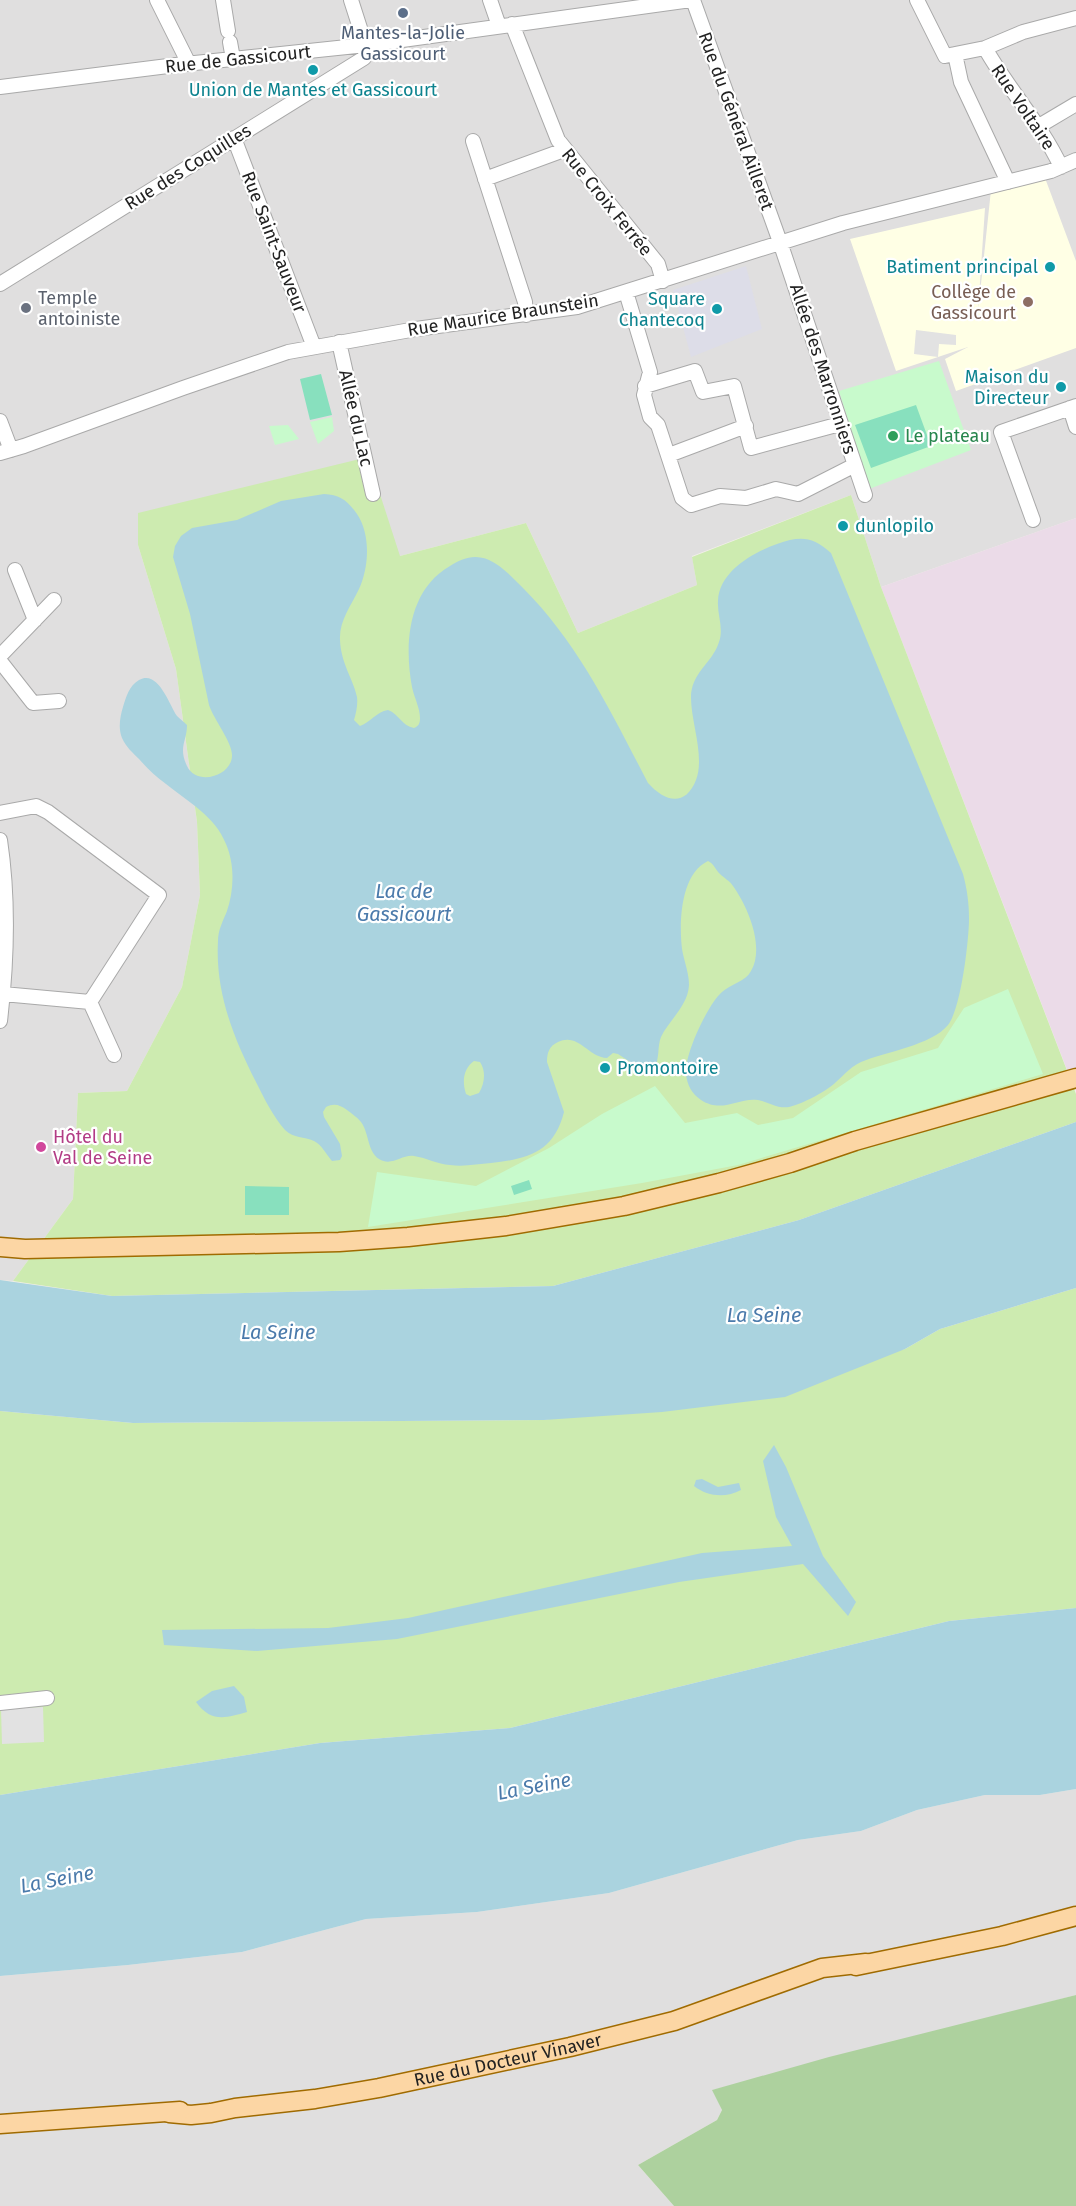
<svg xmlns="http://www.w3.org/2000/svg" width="1076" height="2206" font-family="'Fira Sans',sans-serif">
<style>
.residential{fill:#e0dfdf}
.industrial{fill:#ebdbe8}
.education{fill:#ffffe5}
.grass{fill:#cdebb0}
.forest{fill:#add19e}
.park{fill:#c8facc}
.pitch{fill:#88e0be}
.parking{fill:#e2e2e2}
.plaza{fill:#dddde8}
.water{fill:#aad3df;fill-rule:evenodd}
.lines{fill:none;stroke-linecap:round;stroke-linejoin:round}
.minor-casing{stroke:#a9a9a9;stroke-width:16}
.major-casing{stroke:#a06b00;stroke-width:21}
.minor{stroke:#fff;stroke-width:14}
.major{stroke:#fcd6a4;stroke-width:18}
.service-dot{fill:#5c6f8a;stroke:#fff;stroke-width:2}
.culture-dot{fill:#0f9aa8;stroke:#fff;stroke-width:2}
.education-dot{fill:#8d6e63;stroke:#fff;stroke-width:2}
.worship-dot{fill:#6b7280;stroke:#fff;stroke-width:2}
.leisure-dot{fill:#2e9e5b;stroke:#fff;stroke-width:2}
.hotel-dot{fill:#d1479c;stroke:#fff;stroke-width:2}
.labels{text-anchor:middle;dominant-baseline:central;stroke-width:4.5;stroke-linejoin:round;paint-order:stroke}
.service-label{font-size:18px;fill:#4e5e75;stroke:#fff}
.street-label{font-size:18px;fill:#222;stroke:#fff}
.culture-label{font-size:18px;fill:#0d838f;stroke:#fff;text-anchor:end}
.education-label{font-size:18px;fill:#785e54;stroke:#fff;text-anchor:end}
.worship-label{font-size:18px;fill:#5b616d;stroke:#fff;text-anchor:start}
.leisure-label{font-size:18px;fill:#27864d;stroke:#fff;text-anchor:start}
.hotel-label{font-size:18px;fill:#b23c85;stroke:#fff;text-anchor:start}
.water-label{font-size:20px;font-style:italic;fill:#4a7aab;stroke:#fff}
</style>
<rect width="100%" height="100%" fill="#f2efe9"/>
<!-- residential -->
<path class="residential" d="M 0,0 L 1076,0 L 1076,518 L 881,587 L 851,495 L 692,556 L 697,585 L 578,633 L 526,523 L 400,556 L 138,545 L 176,669 L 197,822 L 200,895 L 182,987 L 127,1091 L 78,1093 L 73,1199 L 13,1281 L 0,1280 Z
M 1076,1789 L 1076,1995 L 713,2090 L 722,2110 L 717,2120 L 638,2165 L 674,2206 L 0,2206 L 0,1976 L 128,1965 L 242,1952 L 366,1919 L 477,1912 L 609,1893 L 798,1840 L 861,1831 L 917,1810 L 985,1795 L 1040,1795 Z"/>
<!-- industrial -->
<path class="industrial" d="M 1076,518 L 1076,1073 L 1069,1075 L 881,587 Z"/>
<!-- education -->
<path class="education" d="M 1045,178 L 1076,261 L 1076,348 L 956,391 L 945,359 L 968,347 L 896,371 L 850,239 L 985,208 L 978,312 L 991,190 Z"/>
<!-- grass -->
<path class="grass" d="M 368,457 L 400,556 L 526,523 L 578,633 L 697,585 L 692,557 L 851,495 L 881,587 L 1076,1094 L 1076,1122 L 799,1220 L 553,1286 L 112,1296 L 13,1281 L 73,1199 L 78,1093 L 127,1091 L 182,987 L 200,895 L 197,822 L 176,669 L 138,545 L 138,513 Z
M 1076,1288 L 1076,1608 L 949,1621 L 510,1728 L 320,1743 L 0,1795 L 0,1411 L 133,1423 L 544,1420 L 905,1349 L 940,1329 Z"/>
<!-- forest -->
<path class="forest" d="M 1076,1995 L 1076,2206 L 674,2206 L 638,2165 L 717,2120 L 722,2110 L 712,2090 L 829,2057 Z"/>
<!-- park -->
<path class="park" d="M 939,361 L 971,450 L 869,489 L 839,391 Z
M 332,417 L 334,431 L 318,444 L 310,422 Z
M 288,425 L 299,439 L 275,445 L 269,426 Z
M 1008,989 L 1043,1074 L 738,1165 L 642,1183 L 368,1227 L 377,1172 L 476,1186 L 549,1148 L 602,1114 L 655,1086 L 685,1123 L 737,1113 L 758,1125 L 793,1118 L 861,1072 L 938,1048 L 964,1008 Z"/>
<!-- pitch -->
<path class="pitch" d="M 321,374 L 332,415 L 310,420 L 300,379 Z
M 916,405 L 931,446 L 871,468 L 855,425 Z
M 529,1180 L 532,1189 L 514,1195 L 511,1186 Z
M 245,1186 L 289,1187 L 289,1215 L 245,1215 Z"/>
<!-- parking -->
<path class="parking" d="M 916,330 L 956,335 L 956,345 L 939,344 L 938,357 L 914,354 Z
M 43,1707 L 44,1742 L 2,1744 L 1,1709 Z"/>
<!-- plaza -->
<path class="plaza" d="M 746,266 L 762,329 L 691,357 L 673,290 Z"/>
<!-- water -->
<path class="water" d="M 324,494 C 340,495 347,500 357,514 C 371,535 369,567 359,589 C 351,606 339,621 340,640 C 341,664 353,678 357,697 C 358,705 356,713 354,720 L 360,726 C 371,722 376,712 388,710 C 399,714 402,726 414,728 C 419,726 420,723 420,718 C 420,708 414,697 412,687 C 404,644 408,590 450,566 C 463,558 474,554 489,560 C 502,566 513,578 523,588 C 579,644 612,714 648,783 C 664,801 685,808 696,780 C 705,757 691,722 691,698 C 691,672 712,664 719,642 C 724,628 717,615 718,601 C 719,572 752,553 777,544 C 800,536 812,536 831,553 L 963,874 C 967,889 969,903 969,919 C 969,940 961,1009 948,1025 C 932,1045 885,1052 861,1062 C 848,1068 841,1079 830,1087 C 821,1094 799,1105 789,1107 C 777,1109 769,1102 758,1100 C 738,1097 723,1114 701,1100 C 692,1094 687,1085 686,1074 C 684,1055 708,1004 722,992 C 731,984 746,981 751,971 C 765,947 748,907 733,886 C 730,881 724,878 720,874 C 715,869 714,864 708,861 C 680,874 679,924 682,949 C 684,961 689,973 689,985 C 688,1006 669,1020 661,1037 C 657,1047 660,1059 654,1068 L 644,1071 L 618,1054 L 613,1053 L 607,1058 C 588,1057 578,1032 558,1042 C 549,1046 547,1053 547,1062 L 564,1112 C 554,1152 528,1159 491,1163 C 478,1164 464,1167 450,1165 C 437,1164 427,1158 414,1156 C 402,1154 392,1167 379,1159 C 367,1151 369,1132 361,1122 C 357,1117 352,1114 347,1110 C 340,1105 334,1103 326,1107 L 323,1112 L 324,1117 L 340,1144 L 342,1156 L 340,1160 L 332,1161 C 326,1154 322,1145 314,1141 C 304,1136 294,1139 285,1130 C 273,1116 265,1100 257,1084 C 234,1039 215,993 218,941 C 218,930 223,921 227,911 C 234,890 235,865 226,844 C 215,816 188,802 166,784 C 156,777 147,768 139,759 C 133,753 126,747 122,738 C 118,728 120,717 123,707 C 126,697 129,686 139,680 C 158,669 169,704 177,716 C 180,719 184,722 187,725 C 187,741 178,747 187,766 C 196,786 231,777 232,756 C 233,743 214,720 209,705 L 190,614 L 173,557 L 175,546 L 181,536 L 192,528 L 237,520 L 281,501 ZM 474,1061 L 480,1062 C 486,1071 485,1083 479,1093 L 470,1096 L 466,1094 C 462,1082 463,1069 474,1061 Z
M 1076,1122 L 1076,1288 L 940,1329 L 905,1349 L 785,1397 L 662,1412 L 544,1420 L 133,1423 L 0,1411 L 0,1280 L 112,1296 L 553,1286 L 799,1220 Z
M 774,1445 L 786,1467 L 823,1556 L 856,1602 L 848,1616 L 803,1564 L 679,1582 L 397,1639 L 257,1651 L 164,1645 L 162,1630 L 328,1628 L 408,1618 L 702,1553 L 792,1546 L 776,1517 L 763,1461 Z
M 702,1479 L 718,1487 L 739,1483 L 741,1490 C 726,1498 708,1497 694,1486 L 696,1480 Z
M 1076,1608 L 1076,1789 L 1040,1795 L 985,1795 L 917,1810 L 861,1831 L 798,1840 L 609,1893 L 477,1912 L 366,1919 L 242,1952 L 128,1965 L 0,1976 L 0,1795 L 320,1743 L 510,1728 L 949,1621 Z
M 234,1686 L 244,1697 L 247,1712 C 226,1718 211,1723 196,1702 L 212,1691 Z"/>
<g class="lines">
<!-- minor casing -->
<g class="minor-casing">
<path id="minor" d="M 157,0 L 189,64
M 223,0 L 228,31
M 490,0 L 499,26
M 693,0 L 780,242 L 865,495
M 917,0 L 945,56 L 985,48 L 1023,32 L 1076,18
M 512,24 L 558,140 L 658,264 L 663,281
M 230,42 L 233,59
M 985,48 C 1008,89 1041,124 1061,167
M 955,54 L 961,82 L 1008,182
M 0,87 L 176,65 L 366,45 L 691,0
M 1039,126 L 1076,104
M 234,138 L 314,347
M 473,141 L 525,302 L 526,315
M 485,179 L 564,150
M 0,284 L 364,58 L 367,50 L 351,0
M 626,292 L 650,372 L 644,395 L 650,417 L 658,425 L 682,498 L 691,505 L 720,496 L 746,498 L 776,489 L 798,494 L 855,465
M 339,342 L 373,494
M 645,386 L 695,371 L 703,392 L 734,386 L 751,448 L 840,424
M 1070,408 L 1076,427
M 0,421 L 11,450
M 0,453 L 24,446 L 183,388 L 288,352 L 416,329 L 577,307 L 843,223 L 1051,171 L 1076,160
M 669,455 L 746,426
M 1033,520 L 1001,432 L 1076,406
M 15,570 L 35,620
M 0,656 L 54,600
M 0,661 L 33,703 L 59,701
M 0,813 L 36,806 L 48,812 L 159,895 L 90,1002 L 3,994
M 0,840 C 9,900 7,961 0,1021
M 90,1002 L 114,1055
M 0,1703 L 47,1698"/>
</g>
<!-- major casing -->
<g class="major-casing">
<g id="major">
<path d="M 0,1247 L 25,1249 L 339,1242 L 408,1237 L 506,1226 L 624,1206 L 719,1183 L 790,1163 L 855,1141 L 1076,1078"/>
<path d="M 856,1966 L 1002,1936 L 1076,1916"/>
<path id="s1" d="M 169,2113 L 191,2115 L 211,2113 L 235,2108 L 315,2099 L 379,2088 L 570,2047 L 674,2021 L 822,1968 L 866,1963"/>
<path d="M 0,2124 L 180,2111"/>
</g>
</g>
<!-- minor -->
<use href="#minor" class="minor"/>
<!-- major -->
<use href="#major" class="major"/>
</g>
<!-- markers -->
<circle class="service-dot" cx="403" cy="13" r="6"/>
<g class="culture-dot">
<circle cx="313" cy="70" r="6"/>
<circle cx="1050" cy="267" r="6"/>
<circle cx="717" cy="309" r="6"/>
<circle cx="1061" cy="387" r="6"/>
<circle cx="843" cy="526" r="6"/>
<circle cx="605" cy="1068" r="6"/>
</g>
<circle class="education-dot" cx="1028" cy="302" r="6"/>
<circle class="worship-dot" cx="26" cy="308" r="6"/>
<circle class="leisure-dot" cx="893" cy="436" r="6"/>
<circle class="hotel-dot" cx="41" cy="1147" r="6"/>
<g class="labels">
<!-- service labels -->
<g class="service-label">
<text x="403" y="33">Mantes-la-Jolie<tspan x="403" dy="21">Gassicourt</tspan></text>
</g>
<!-- street labels -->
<g class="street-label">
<text transform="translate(238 59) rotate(-6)">Rue de Gassicourt</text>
<text transform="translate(1023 107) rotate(56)">Rue Voltaire</text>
<text transform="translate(736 121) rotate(70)">Rue du Général Ailleret</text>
<text transform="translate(188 167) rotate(-32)">Rue des Coquilles</text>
<text transform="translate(607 202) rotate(51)">Rue Croix Ferrée</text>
<text transform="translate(274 242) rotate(69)">Rue Saint-Sauveur</text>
<text transform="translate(503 315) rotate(-9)">Rue Maurice Braunstein</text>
<text transform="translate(823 369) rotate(72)">Allée des Marronniers</text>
<text transform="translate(356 418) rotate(77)">Allée du Lac</text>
<text stroke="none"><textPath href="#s1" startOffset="344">Rue du Docteur Vinaver</textPath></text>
</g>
<!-- culture labels -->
<g class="culture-label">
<text x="313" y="90" text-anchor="middle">Union de Mantes et Gassicourt</text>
<text x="1038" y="267">Batiment principal</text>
<text x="705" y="299">Square<tspan x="705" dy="21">Chantecoq</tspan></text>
<text x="1049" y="377">Maison du<tspan x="1049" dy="21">Directeur</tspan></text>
<text x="855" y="526" text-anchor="start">dunlopilo</text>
<text x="617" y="1068" text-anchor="start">Promontoire</text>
</g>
<!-- education labels -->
<g class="education-label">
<text x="1016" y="292">Collège de<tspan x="1016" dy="21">Gassicourt</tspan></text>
</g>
<!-- worship labels -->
<g class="worship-label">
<text x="38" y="298">Temple<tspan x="38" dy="21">antoiniste</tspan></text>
</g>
<!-- leisure labels -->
<g class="leisure-label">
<text x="905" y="436">Le plateau</text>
</g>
<!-- hotel labels -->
<g class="hotel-label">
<text x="53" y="1137">Hôtel du<tspan x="53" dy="21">Val de Seine</tspan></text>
</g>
<!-- water labels -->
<g class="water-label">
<text x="404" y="891">Lac de<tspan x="404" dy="23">Gassicourt</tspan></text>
<text x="764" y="1315">La Seine</text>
<text x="278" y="1332">La Seine</text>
<text transform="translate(534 1786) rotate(-11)">La Seine</text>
<text transform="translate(57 1879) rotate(-11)">La Seine</text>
</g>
</g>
</svg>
